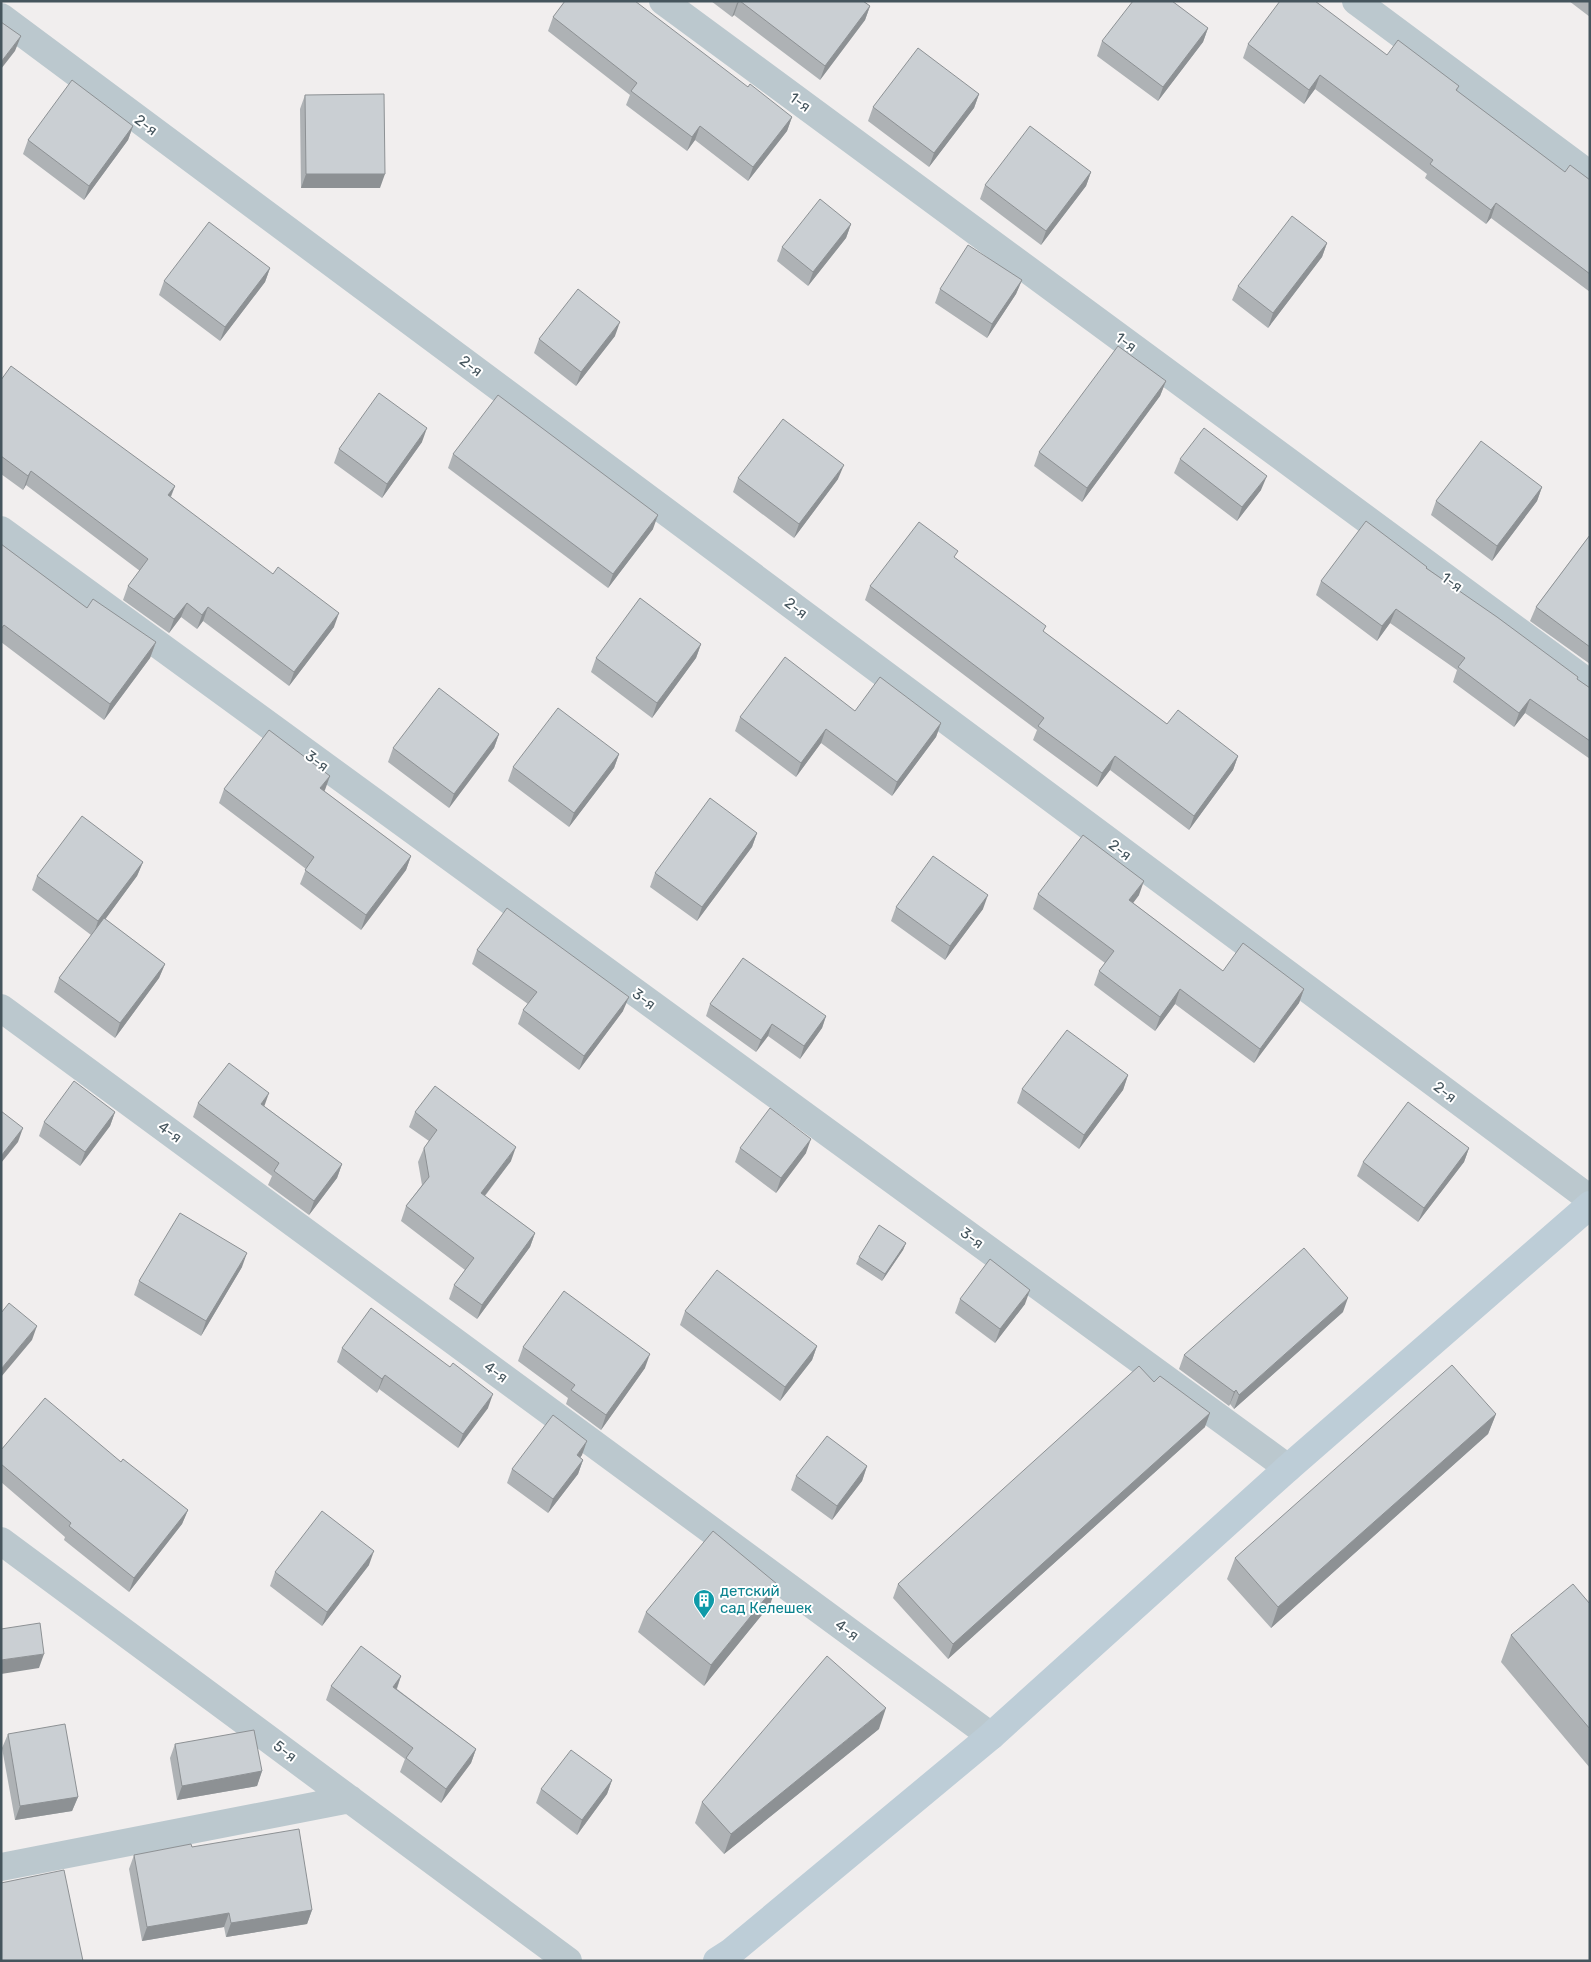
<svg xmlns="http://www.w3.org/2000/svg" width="1591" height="1962" font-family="Rubik,sans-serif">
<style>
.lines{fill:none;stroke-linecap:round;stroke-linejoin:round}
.street{stroke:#bbc8ce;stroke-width:28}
.secondary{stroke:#bdcdd7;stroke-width:28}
.wall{fill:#aeb2b5}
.shaded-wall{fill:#8d9194}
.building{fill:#cacfd3;stroke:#8d9194}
.labels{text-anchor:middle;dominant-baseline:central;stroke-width:4;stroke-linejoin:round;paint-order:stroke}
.street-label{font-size:15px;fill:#45555d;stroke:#fff}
.culture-label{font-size:15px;fill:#0d838f;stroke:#fff;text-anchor:start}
</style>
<rect width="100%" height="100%" fill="#f1eeee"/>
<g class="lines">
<!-- street -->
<path class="street" d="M 663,1 L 1590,684
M 1356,1 L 1590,175
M 1,17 L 1590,1199
M 1,530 L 1288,1468
M 1,1008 L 991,1736
M 1,1541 L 568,1961
M 1,1867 L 350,1799"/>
<!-- secondary -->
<path class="secondary" d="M 717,1961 L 731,1952 L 991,1736 L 1288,1468 L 1590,1205"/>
</g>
<!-- wall -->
<path class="wall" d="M 711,1 L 863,1 L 870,6 L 865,20 L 820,80 L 734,15 L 732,17 Z
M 1569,1 L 1590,1 L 1590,17 Z
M 553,17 L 748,87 L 792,117 L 787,131 L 748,181 L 695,140 L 687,151 L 626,105 L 630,95 L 548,31 Z
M 1208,28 L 1203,42 L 1158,101 L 1097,56 L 1102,41 Z
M 1248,44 L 1387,55 L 1459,86 L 1457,91 L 1565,172 L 1590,180 L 1590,292 L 1491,218 L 1486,224 L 1425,178 L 1427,174 L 1315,89 L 1304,104 L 1243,58 Z
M 979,94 L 974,108 L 929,167 L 868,121 L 873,107 Z
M 305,95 L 380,188 L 301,188 L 300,109 Z
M 133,126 L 128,140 L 84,200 L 23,154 L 28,140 Z
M 1091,172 L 1086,186 L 1041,245 L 980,199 L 985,185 Z
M 851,224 L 846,238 L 808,286 L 777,261 L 782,247 Z
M 1327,243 L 1322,257 L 1268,328 L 1232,300 L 1238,286 Z
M 270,268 L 265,282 L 220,341 L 159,295 L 164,281 Z
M 1022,280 L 1016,294 L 987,338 L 935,303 L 940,289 Z
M 615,336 L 576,386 L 534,353 L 539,339 Z
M 1,380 L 175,486 L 171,497 L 334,627 L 289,686 L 203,621 L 197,629 L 181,617 L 169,633 L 123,600 L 128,586 L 140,571 L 26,485 L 23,490 L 1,474 Z
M 1166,381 L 1160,396 L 1082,502 L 1034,466 L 1039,452 Z
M 422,442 L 382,498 L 334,463 L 339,449 Z
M 453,454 L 653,529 L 608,588 L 448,468 Z
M 1180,459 L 1261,490 L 1237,521 L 1174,473 Z
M 738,478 L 838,479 L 794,538 L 733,492 Z
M 1542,487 L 1537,501 L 1492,561 L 1431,515 L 1436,501 Z
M 1590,535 L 1590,664 L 1530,621 L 1536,607 Z
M 1,544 L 87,608 L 156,642 L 150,658 L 104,720 L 1,642 Z
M 956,558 L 1044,632 L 1167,724 L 1238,756 L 1233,770 L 1189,830 L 1110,770 L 1097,787 L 1033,740 L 1037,730 L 865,600 L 870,586 Z
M 1427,568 L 1578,677 L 1577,679 L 1590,688 L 1590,759 L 1525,713 L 1514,727 L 1453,682 L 1457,670 L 1390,623 L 1377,641 L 1316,595 L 1321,581 Z
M 701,644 L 696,658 L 652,718 L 591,672 L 596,658 Z
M 855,711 L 941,723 L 936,737 L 892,796 L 821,743 L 796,777 L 735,731 L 740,717 Z
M 499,734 L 494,748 L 449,808 L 388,762 L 393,748 Z
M 619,754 L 614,768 L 569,827 L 508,781 L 513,767 Z
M 224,789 L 325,790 L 324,791 L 411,856 L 406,870 L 361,930 L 300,884 L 306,869 L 219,803 Z
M 757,833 L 752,847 L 697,921 L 650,887 L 655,873 Z
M 143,862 L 137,876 L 105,919 L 165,964 L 159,978 L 115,1038 L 54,992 L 59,978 L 91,935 L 32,890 L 37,876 Z
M 1038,894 L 1139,895 L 1133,903 L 1223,971 L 1304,989 L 1299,1003 L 1254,1063 L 1175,1004 L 1155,1031 L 1094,985 L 1099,971 L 1105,963 L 1033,909 Z
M 896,907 L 983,909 L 945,960 L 891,921 Z
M 477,950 L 623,1011 L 579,1070 L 518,1024 L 523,1010 L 528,1004 L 472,964 Z
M 710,1004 L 826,1016 L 822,1028 L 800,1059 L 768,1036 L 756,1052 L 706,1016 Z
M 1128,1075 L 1123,1090 L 1079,1149 L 1017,1103 L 1022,1089 Z
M 198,1103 L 264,1106 L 342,1164 L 337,1178 L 309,1215 L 268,1185 L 272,1176 L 193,1117 Z
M 115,1112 L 110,1126 L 80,1166 L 39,1136 L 44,1122 Z
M 415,1112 L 511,1161 L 485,1196 L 535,1233 L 530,1247 L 477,1319 L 449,1299 L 454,1285 L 465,1270 L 401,1221 L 406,1206 L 422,1185 L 418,1162 L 424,1148 L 429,1141 L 409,1127 Z
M 740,1148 L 806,1153 L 776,1193 L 735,1162 Z
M 1469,1148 L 1464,1162 L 1418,1222 L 1357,1176 L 1363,1162 Z
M 906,1243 L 903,1250 L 882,1281 L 856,1264 L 859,1257 Z
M 242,1267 L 201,1336 L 134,1295 L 139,1281 Z
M 960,1299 L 1025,1304 L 995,1343 L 955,1313 Z
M 685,1311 L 817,1346 L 812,1360 L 780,1401 L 680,1325 Z
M 1343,1312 L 1234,1409 L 1230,1404 L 1229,1406 L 1179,1369 L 1184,1355 Z
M 523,1347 L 645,1368 L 601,1430 L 566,1404 L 568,1398 L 518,1361 Z
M 342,1348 L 488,1408 L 458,1448 L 379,1389 L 377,1393 L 337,1362 Z
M 1154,1382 L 1205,1427 L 948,1659 L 893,1598 L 898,1584 Z
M 1496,1414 L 1488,1434 L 1271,1628 L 1227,1579 L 1235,1558 Z
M 1,1450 L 121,1462 L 188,1510 L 182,1524 L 129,1592 L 64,1540 L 65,1537 L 1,1482 Z
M 582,1455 L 580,1457 L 583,1460 L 578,1474 L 548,1513 L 507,1483 L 512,1469 Z
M 867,1466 L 862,1481 L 832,1520 L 791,1490 L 796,1476 Z
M 369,1565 L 322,1626 L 270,1586 L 275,1572 Z
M 1590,1604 L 1590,1768 L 1501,1662 L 1511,1635 Z
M 770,1605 L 704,1686 L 638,1632 L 646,1612 Z
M 401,1676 L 397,1689 L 476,1749 L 471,1763 L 441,1803 L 400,1772 L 405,1759 L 326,1700 L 331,1686 Z
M 879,1729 L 724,1854 L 695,1823 L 702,1802 Z
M 8,1734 L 78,1797 L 72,1811 L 15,1820 L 2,1748 Z
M 175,1744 L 262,1771 L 257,1786 L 177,1800 L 170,1758 Z
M 612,1780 L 607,1794 L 577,1835 L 536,1803 L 541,1789 Z
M 192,1847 L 312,1910 L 307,1924 L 226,1937 L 224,1927 L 142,1941 L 129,1869 L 134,1855 Z"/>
<!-- shaded-wall -->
<path class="shaded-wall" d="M 739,1 L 734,15 L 732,17 L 737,3 Z
M 870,6 L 865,20 L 820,80 L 825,66 Z
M 1208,28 L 1203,42 L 1158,101 L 1163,87 Z
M 21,36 L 15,51 L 1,69 L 1,62 Z
M 1320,75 L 1315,89 L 1304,104 L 1309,90 Z
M 979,94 L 974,108 L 929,167 L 934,153 Z
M 792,117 L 787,131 L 748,181 L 753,167 Z
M 133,126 L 128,140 L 84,200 L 89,186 Z
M 700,126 L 695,140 L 687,151 L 692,137 Z
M 1091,172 L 1086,186 L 1041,245 L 1046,231 Z
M 306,174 L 385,174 L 380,188 L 301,188 Z
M 1496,203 L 1491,218 L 1486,224 L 1491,210 Z
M 851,224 L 846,238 L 808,286 L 813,272 Z
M 1327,243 L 1322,257 L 1268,328 L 1273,313 Z
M 270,268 L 265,282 L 220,341 L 225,327 Z
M 1022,280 L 1016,294 L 987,338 L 992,324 Z
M 620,322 L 615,336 L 576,386 L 581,372 Z
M 1166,381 L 1160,396 L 1082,502 L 1087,488 Z
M 427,428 L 422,442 L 382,498 L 387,484 Z
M 844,465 L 838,479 L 794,538 L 799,524 Z
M 31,471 L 26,485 L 23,490 L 28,476 Z
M 1267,476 L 1261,490 L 1237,521 L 1242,507 Z
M 175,486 L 169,500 L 168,495 Z
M 1542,487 L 1537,501 L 1492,561 L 1497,546 Z
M 658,515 L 653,529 L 608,588 L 613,574 Z
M 187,603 L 181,617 L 169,633 L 174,619 Z
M 208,607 L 203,621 L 197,629 L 202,615 Z
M 1396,609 L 1390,623 L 1377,641 L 1382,626 Z
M 339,613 L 334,627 L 289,686 L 294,672 Z
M 156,642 L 150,658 L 104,720 L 110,704 Z
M 701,644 L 696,658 L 652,718 L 657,703 Z
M 1530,699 L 1525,713 L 1514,727 L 1519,713 Z
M 941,723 L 936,737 L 892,796 L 897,782 Z
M 826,729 L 821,743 L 796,777 L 801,763 Z
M 499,734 L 494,748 L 449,808 L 454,794 Z
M 619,754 L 614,768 L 569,827 L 574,813 Z
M 1115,756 L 1110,770 L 1097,787 L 1102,773 Z
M 1238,756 L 1233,770 L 1189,830 L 1194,816 Z
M 330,776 L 325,790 L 315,802 L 320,788 Z
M 757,833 L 752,847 L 697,921 L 702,907 Z
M 411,856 L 406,870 L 361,930 L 366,915 Z
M 143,862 L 137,876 L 93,936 L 98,921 Z
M 1144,881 L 1139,895 L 1124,915 L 1129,900 Z
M 988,895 L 983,909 L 945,960 L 950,946 Z
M 165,964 L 159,978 L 115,1038 L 120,1023 Z
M 1180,989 L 1175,1004 L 1155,1031 L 1160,1017 Z
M 1304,989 L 1299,1003 L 1254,1063 L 1260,1049 Z
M 629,997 L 623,1011 L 579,1070 L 584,1056 Z
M 826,1016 L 822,1028 L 800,1059 L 804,1046 Z
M 772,1024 L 768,1036 L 756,1052 L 761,1040 Z
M 1128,1075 L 1123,1090 L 1079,1149 L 1084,1135 Z
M 269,1093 L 264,1107 L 261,1104 Z
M 115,1112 L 110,1126 L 80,1166 L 85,1152 Z
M 23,1128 L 18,1142 L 1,1163 L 1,1156 Z
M 811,1139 L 806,1153 L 776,1193 L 781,1178 Z
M 516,1147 L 511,1161 L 476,1207 L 481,1193 Z
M 1469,1148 L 1464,1162 L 1418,1222 L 1424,1208 Z
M 342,1164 L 337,1178 L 309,1215 L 314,1201 Z
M 535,1233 L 530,1247 L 477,1319 L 482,1305 Z
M 906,1243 L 903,1250 L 882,1281 L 885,1274 Z
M 247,1253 L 242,1267 L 201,1336 L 206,1321 Z
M 1030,1290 L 1025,1304 L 995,1343 L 1000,1329 Z
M 1348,1298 L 1343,1312 L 1234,1409 L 1239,1395 Z
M 37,1326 L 32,1340 L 1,1377 L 1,1369 Z
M 817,1346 L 812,1360 L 780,1401 L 785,1387 Z
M 650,1354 L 645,1368 L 601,1430 L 606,1415 Z
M 385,1375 L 379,1389 L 377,1393 L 382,1379 Z
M 1236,1390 L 1230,1404 L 1229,1406 L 1234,1392 Z
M 493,1394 L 488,1408 L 458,1448 L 463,1434 Z
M 1210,1413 L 1205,1427 L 948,1659 L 953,1644 Z
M 1496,1414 L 1488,1434 L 1271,1628 L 1278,1607 Z
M 587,1441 L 582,1455 L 572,1469 L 577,1455 Z
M 583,1460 L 578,1474 L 548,1513 L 553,1499 Z
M 867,1466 L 862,1481 L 832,1520 L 837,1506 Z
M 188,1510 L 182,1524 L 129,1592 L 134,1578 Z
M 374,1551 L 369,1565 L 322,1626 L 327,1612 Z
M 777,1584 L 770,1605 L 704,1686 L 711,1665 Z
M 44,1654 L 39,1668 L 1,1674 L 1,1660 Z
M 401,1676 L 396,1690 L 393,1687 Z
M 886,1708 L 879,1729 L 724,1854 L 731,1834 Z
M 476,1749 L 471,1763 L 441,1803 L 446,1789 Z
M 262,1771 L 257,1786 L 177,1800 L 182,1786 Z
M 612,1780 L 607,1794 L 577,1835 L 582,1820 Z
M 78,1797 L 72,1811 L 15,1820 L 20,1806 Z
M 312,1910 L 307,1924 L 226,1937 L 231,1923 Z
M 229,1913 L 224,1927 L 142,1941 L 147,1927 Z"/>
<!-- building -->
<path class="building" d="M 565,1 L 635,1 L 748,87 L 750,84 L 792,117 L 753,167 L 700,126 L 692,137 L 631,91 L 637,83 L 553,17 Z
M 740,1 L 863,1 L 870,6 L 825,66 Z
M 1133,1 L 1172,1 L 1208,28 L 1163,87 L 1102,41 Z
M 1280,1 L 1315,1 L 1387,55 L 1398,40 L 1459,86 L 1456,90 L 1565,172 L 1570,165 L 1590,180 L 1590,274 L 1496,203 L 1491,210 L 1430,164 L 1433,160 L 1320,75 L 1309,90 L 1248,44 Z
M 1,22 L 21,36 L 1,62 Z
M 918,48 L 979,94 L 934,153 L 873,107 Z
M 72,80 L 133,126 L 89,186 L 28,140 Z
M 384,94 L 385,174 L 306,174 L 305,95 Z
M 1030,126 L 1091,172 L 1046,231 L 985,185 Z
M 820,199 L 851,224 L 813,272 L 782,247 Z
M 1292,216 L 1327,243 L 1273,313 L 1238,286 Z
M 209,222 L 270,268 L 225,327 L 164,281 Z
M 968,245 L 1022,280 L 992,324 L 940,289 Z
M 578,289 L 620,322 L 581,372 L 539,339 Z
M 1118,346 L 1166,381 L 1087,488 L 1039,452 Z
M 11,366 L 175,486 L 168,495 L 273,574 L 278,567 L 339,613 L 294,672 L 208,607 L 202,615 L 187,603 L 174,619 L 128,586 L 148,559 L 31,471 L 28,476 L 1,456 L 1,380 Z
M 379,393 L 427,428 L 387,484 L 339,449 Z
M 498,395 L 658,515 L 613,574 L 453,454 Z
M 783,419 L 844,465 L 799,524 L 738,478 Z
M 1204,428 L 1267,476 L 1242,507 L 1180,459 Z
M 1481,441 L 1542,487 L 1497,546 L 1436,501 Z
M 1366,521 L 1427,567 L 1426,568 L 1497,617 L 1578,677 L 1577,679 L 1590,688 L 1590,741 L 1530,699 L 1519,713 L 1458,667 L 1465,658 L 1396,609 L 1382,626 L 1321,581 Z
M 919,522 L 958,551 L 954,557 L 1046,626 L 1043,631 L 1167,724 L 1178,710 L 1238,756 L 1194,816 L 1115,756 L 1102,773 L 1038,726 L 1044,718 L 870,586 Z
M 1590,535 L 1590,647 L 1536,607 Z
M 1,544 L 87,608 L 93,599 L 156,642 L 110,704 L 4,625 L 1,629 Z
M 640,598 L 701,644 L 657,703 L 596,658 Z
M 785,657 L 855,711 L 880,677 L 941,723 L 897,782 L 826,729 L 801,763 L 740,717 Z
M 439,688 L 499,734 L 454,794 L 393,748 Z
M 558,708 L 619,754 L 574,813 L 513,767 Z
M 269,730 L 330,776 L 320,788 L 411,856 L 366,915 L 305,870 L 314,857 L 224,789 Z
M 710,798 L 757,833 L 702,907 L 655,873 Z
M 82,816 L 143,862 L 98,921 L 37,876 Z
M 1083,835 L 1144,881 L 1129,900 L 1223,971 L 1243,943 L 1304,989 L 1260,1049 L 1180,989 L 1160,1017 L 1099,971 L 1114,951 L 1038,894 Z
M 933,856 L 988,895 L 950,946 L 896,907 Z
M 507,908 L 629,997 L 584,1056 L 523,1010 L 537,992 L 477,950 Z
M 104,918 L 165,964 L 120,1023 L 59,978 Z
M 743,958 L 826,1016 L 804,1046 L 772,1024 L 761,1040 L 710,1004 Z
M 1067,1030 L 1128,1075 L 1084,1135 L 1022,1089 Z
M 229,1063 L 269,1093 L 261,1104 L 342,1164 L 314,1201 L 274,1171 L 279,1163 L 198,1103 Z
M 74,1081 L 115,1112 L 85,1152 L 44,1122 Z
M 435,1086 L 516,1147 L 481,1193 L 535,1233 L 482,1305 L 454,1285 L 474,1258 L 406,1206 L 429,1177 L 424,1148 L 437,1130 L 415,1112 Z
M 1408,1102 L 1469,1148 L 1424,1208 L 1363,1162 Z
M 770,1108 L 811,1139 L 781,1178 L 740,1148 Z
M 1,1111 L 23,1128 L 1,1156 Z
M 180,1213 L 247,1253 L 206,1321 L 139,1281 Z
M 879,1225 L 906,1243 L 885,1274 L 859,1257 Z
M 1304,1248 L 1348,1298 L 1239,1395 L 1236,1390 L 1234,1392 L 1184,1355 Z
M 990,1259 L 1030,1290 L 1000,1329 L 960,1299 Z
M 717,1270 L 817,1346 L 785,1387 L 685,1311 Z
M 564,1291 L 650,1354 L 606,1415 L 571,1390 L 575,1385 L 523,1347 Z
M 9,1303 L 37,1326 L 1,1369 L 1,1313 Z
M 371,1308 L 450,1367 L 453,1363 L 493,1394 L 463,1434 L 385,1375 L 382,1379 L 342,1348 Z
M 1452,1365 L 1496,1414 L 1278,1607 L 1235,1558 Z
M 1139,1366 L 1154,1382 L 1160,1376 L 1210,1413 L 953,1644 L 898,1584 Z
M 45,1398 L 121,1462 L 123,1459 L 188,1510 L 134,1578 L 69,1526 L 71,1523 L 1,1464 L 1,1450 Z
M 553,1415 L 587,1441 L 577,1455 L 583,1460 L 553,1499 L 512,1469 Z
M 827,1436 L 867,1466 L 837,1506 L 796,1476 Z
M 322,1511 L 374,1551 L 327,1612 L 275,1572 Z
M 713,1531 L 777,1584 L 711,1665 L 646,1612 Z
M 1573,1584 L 1590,1604 L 1590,1729 L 1511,1635 Z
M 40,1623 L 44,1654 L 1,1660 L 1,1629 Z
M 361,1646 L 401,1676 L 393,1687 L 476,1749 L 446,1789 L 406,1758 L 413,1748 L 331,1686 Z
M 827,1656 L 886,1708 L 731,1834 L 702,1802 Z
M 65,1724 L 78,1797 L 20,1806 L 8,1734 Z
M 254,1730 L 262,1771 L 182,1786 L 175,1744 Z
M 571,1750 L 612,1780 L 582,1820 L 541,1789 Z
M 299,1829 L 312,1910 L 231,1923 L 229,1913 L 147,1927 L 134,1855 L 191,1844 L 192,1847 Z
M 64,1870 L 83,1961 L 1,1961 L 1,1883 Z"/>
<!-- icons -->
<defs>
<g id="building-pin" transform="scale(1.125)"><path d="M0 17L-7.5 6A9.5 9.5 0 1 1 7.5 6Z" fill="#0f9aa8" stroke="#fff"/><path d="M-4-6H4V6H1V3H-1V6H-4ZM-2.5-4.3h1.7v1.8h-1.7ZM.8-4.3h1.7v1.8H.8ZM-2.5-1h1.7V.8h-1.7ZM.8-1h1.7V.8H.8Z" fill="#fff"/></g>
</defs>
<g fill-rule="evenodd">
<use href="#building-pin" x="704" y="1600"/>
</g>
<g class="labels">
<!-- street labels -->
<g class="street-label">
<text transform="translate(800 102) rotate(36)">1-я</text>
<text transform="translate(146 125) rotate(37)">2-я</text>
<text transform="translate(1126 342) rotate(36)">1-я</text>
<text transform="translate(471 366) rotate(37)">2-я</text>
<text transform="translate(1452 582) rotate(36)">1-я</text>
<text transform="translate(796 608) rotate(37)">2-я</text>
<text transform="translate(317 761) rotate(36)">3-я</text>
<text transform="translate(1120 850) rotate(37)">2-я</text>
<text transform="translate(644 999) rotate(36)">3-я</text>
<text transform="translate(1445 1092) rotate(37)">2-я</text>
<text transform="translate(170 1132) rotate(36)">4-я</text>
<text transform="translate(972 1238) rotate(36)">3-я</text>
<text transform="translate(496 1372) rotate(36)">4-я</text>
<text transform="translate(847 1630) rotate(36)">4-я</text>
<text transform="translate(285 1751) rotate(37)">5-я</text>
</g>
<!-- culture labels -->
<g class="culture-label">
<text x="720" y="1591">детский<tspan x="720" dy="17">сад Келешек</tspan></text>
</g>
</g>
<!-- border -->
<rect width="1591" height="1962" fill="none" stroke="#45555d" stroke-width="5"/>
</svg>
